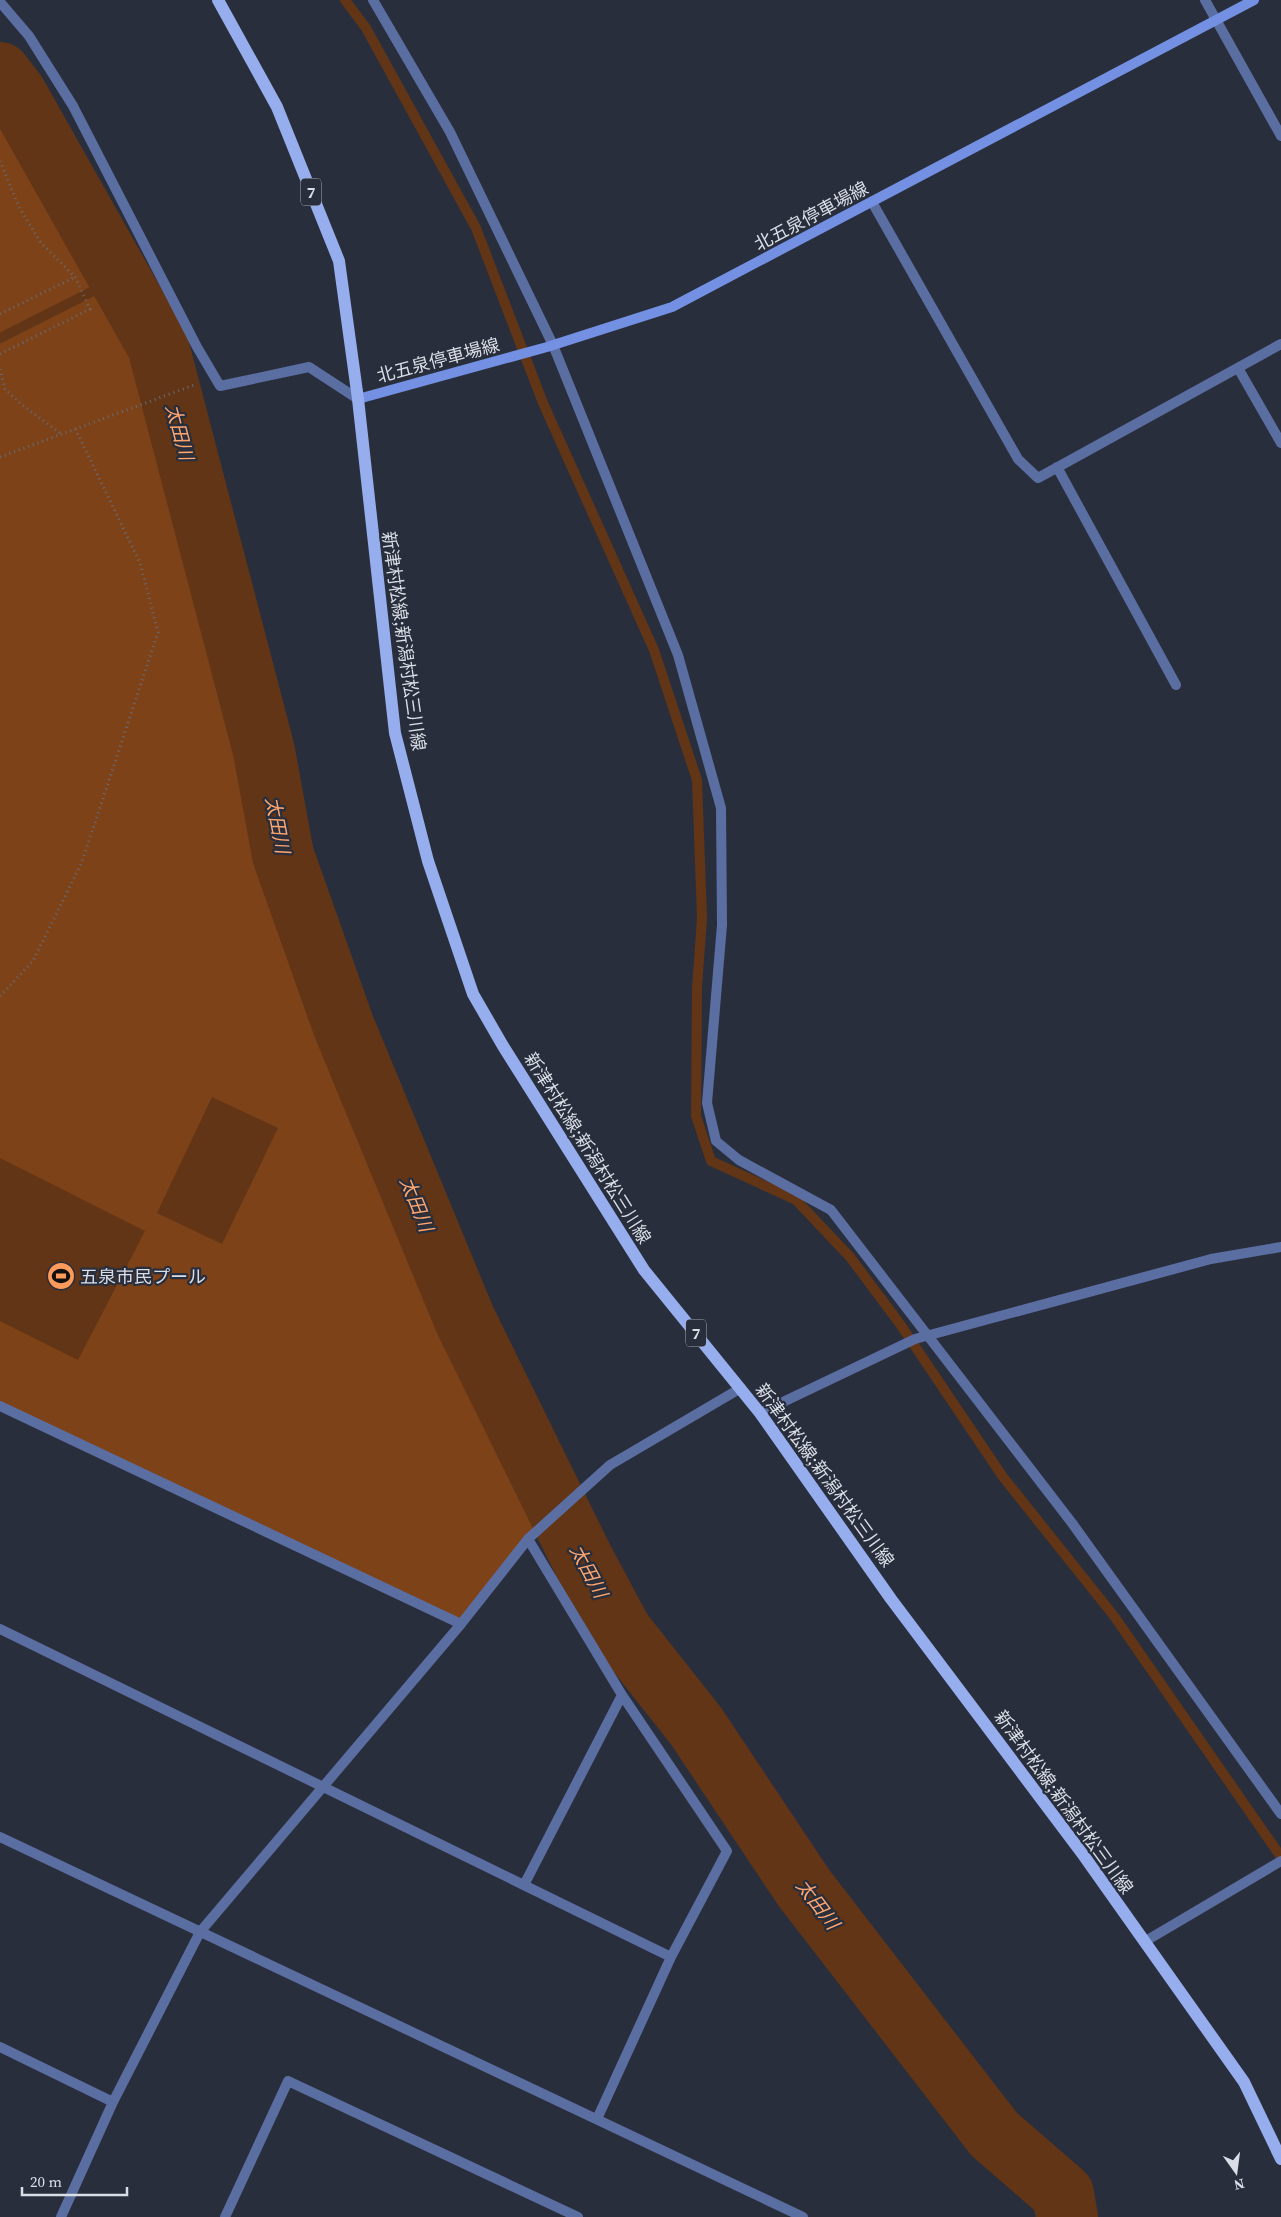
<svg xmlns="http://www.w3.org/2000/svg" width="1281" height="2217" font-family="'Source Serif 4','Noto Sans JP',serif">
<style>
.green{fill:#7e4218}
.water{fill:#613516}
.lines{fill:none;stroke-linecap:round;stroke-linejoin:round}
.stream{stroke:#613516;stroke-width:10}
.river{stroke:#613516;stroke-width:62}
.path{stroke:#666b77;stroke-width:3;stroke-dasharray:1 4;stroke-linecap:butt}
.minor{stroke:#5b6ea2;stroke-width:10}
.secondary{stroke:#7390e3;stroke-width:10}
.primary{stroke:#96aeee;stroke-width:12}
.labels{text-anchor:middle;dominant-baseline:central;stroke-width:4.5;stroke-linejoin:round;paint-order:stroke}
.shield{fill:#292e3c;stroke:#a4a8b3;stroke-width:1}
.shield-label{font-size:16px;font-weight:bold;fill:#d9dde6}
.street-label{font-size:18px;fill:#d9dde6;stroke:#292e3c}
.poi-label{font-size:18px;fill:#d9dde6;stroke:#292e3c;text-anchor:start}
.water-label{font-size:19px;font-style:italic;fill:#ffa66f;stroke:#292e3c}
</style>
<rect width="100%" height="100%" fill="#292e3c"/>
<!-- green -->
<path class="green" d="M 0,73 L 16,94 L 158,346 L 264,751 L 283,855 L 344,1027 L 465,1320 L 520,1430 L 554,1516 L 461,1624 L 0,1406 Z"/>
<!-- water -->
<path class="water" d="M 212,1097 L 278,1128 L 222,1244 L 157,1213 Z
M 0,1158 L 145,1231 L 78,1360 L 0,1321 Z"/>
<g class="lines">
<!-- stream -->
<path class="stream" d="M 345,0 L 366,28 L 476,228 L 543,403 L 654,650 L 697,780 L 702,918 L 697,988 L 696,1116 L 711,1161 L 796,1200 L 850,1257 L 900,1324 L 1003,1477 L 1114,1616 L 1281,1857
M 0,338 L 119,278"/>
<!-- river -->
<path class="river" d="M 0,73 L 16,94 L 158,346 L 264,751 L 283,855 L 344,1027 L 465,1320 L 583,1560 L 621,1631 L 696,1726 L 804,1888 L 994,2134 L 1063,2194 L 1067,2217"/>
<!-- path -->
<path class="path" d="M 0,161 L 19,207 L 41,243 L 75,277 L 90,309 L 0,354
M 0,314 L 75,277
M 0,369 L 5,389 L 21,404 L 60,433
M 0,457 L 194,385
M 0,996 L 33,961 L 82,862 L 158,632 L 140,563 L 75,428"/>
<!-- minor -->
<path class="minor" d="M 373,0 L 450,132 L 553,345 L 678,655 L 721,808 L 722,925 L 707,1103 L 716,1141 L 739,1160 L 831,1210 L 1072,1523 L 1281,1814
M 1205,0 L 1281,136
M 0,2 L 29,36 L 73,106 L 197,347 L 220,386 L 309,367 L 358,399
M 872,202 L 1018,459 L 1038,478 L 1281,344
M 1238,368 L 1281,443
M 1057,467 L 1176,685
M 0,1406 L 461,1624
M 760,1413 L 915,1339 L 1211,1259 L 1281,1247
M 528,1539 L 622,1695 L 727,1851 L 671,1957 L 597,2119
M 0,1629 L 671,1957
M 0,1837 L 803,2217
M 524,1885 L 622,1695
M 1144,1942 L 1281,1861
M 0,2047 L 113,2102
M 61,2217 L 113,2102 L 200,1932 L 461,1624 L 528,1539 L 610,1465 L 741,1388
M 225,2217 L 288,2081 L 578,2217"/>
<!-- secondary -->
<path class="secondary" d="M 358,399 L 547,347 L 672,307 L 1254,0"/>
<!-- primary -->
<path class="primary" d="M 218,0 L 277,107 L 339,261 L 358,399 L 395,733 L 428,861 L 473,994 L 503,1046 L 644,1270 L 760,1413 L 891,1599 L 1084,1856 L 1244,2082 L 1281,2159"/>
</g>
<!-- icons -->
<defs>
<g id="stadium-disc" transform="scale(1.4375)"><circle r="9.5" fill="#ff9b5a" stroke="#292e3c"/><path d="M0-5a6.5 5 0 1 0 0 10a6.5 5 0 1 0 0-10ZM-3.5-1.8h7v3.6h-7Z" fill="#111"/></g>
</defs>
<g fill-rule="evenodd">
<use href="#stadium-disc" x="61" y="1276"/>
</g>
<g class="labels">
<!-- shield labels -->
<g class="shield">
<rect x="301" y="178.5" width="20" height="27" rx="4"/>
<rect x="686" y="1319.5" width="20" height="27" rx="4"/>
</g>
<g class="shield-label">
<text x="311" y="192">7</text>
<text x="696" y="1333">7</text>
</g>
<!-- street labels -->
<g class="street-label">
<text transform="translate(811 216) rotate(-28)">北五泉停車場線</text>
<text transform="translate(438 360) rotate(-15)">北五泉停車場線</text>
<text transform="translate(404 641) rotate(82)">新津村松線;新潟村松三川線</text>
<text transform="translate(588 1148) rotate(58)">新津村松線;新潟村松三川線</text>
<text transform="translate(825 1475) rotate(54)">新津村松線;新潟村松三川線</text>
<text transform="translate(1064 1802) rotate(54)">新津村松線;新潟村松三川線</text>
</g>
<!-- poi labels -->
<g class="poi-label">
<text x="80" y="1276">五泉市民プール</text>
</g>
<!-- water labels -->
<g class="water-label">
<text transform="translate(180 432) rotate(75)">太田川</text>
<text transform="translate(278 825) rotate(79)">太田川</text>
<text transform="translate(417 1204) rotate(68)">太田川</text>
<text transform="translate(589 1571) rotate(62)">太田川</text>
<text transform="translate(818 1904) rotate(53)">太田川</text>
</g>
</g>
<!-- north arrow -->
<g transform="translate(1236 2172) rotate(166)" stroke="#292e3c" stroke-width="4" paint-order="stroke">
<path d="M0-4L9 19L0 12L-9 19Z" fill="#d9dde6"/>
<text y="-8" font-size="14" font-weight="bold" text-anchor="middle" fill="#d9dde6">N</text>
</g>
<!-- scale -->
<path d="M22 2187v8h105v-8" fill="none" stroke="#d9dde6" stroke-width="2.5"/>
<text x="30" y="2187" font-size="15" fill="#d9dde6" stroke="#292e3c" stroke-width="4" paint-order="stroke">20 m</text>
</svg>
